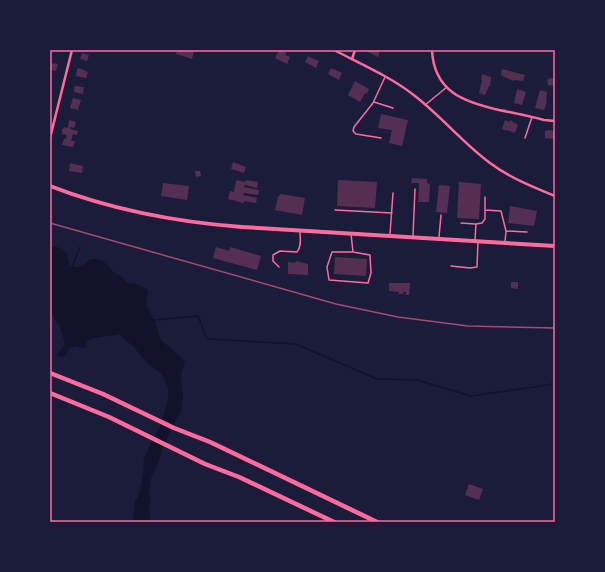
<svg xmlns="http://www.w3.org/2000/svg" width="605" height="572" font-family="'Source Serif 4',serif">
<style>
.water{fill:#12122b}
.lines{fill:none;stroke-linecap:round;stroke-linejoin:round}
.stream{stroke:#12122b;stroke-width:1.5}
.river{stroke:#12122b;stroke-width:10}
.building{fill:#542f53}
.service{stroke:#ff6b9d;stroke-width:1.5}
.minor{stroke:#ff6b9d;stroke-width:2.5}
.primary{stroke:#ff6b9d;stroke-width:4}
.motorway{stroke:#ff6b9d;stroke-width:4.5}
.rail{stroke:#a44b75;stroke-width:1.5}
.neatline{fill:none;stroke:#ff6b9d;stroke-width:1.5}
</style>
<rect width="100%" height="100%" fill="#1b1b3a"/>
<!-- water -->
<path class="water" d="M 50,247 C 55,247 62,247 65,251 C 71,256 64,266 76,267 C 83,268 86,260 92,259 C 99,258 111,265 112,271 L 122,277 L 127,283 L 136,284 L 148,290 L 146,305 L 153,317 L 161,340 L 185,361 L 181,375 L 183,395 L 182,409 L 162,448 L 159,461 L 150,481 L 149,491 L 150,498 L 149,508 L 151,522 L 142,522 L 138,514 L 137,502 L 143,475 L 144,457 L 161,424 L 166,407 L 168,397 L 168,389 L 164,378 L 160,373 L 146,362 L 134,347 L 119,334 C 111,337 93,336 88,341 C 86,343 86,346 84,349 L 75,346 L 69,349 L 65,357 L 58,356 L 58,352 C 60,351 62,349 63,347 C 68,340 56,318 50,314 Z"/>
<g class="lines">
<!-- stream -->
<path class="stream" d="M 72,267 L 80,247
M 153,320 L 198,316 L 207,339 L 296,344 L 377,379 L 417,380 L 471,396 L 548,385 L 555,383"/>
<!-- river -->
<path class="river" d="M 138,522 L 140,502"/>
</g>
<!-- building -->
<path class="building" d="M 177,50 L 194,51 L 192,59 L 176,54 Z
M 279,50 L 287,53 L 285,55 L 290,57 L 287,64 L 275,58 Z
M 364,50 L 380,50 L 380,51 L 378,57 Z
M 82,53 L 89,55 L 87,61 L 80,59 Z
M 308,56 L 319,61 L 316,68 L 305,62 Z
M 50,63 L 58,64 L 56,71 L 50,70 Z
M 79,68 L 88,72 L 86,78 L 76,76 L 77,69 L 78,69 Z
M 331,68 L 342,73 L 339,80 L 328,74 Z
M 502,69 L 525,75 L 523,81 L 514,80 L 514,81 L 504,77 L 501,75 Z
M 482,74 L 491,77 L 490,86 L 489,86 L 485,95 L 479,93 L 482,80 L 481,79 Z
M 551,78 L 555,79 L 555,86 L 548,85 L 547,79 Z
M 355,81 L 369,89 L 367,94 L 365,93 L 360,102 L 348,95 Z
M 75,86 L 84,87 L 83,94 L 74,92 Z
M 517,89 L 526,92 L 522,105 L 514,103 Z
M 540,90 L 547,92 L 546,101 L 547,101 L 544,110 L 535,108 Z
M 73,98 L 81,100 L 78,110 L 70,108 Z
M 381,114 L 408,120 L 402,146 L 389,143 L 392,130 L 378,128 Z
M 69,120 L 76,122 L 74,128 L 70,127 L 70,129 L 78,131 L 77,135 L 73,134 L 71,141 L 75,141 L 73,147 L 62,145 L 64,139 L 66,139 L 67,135 L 62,134 L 62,129 L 63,129 L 64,127 L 68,128 Z
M 505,120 L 510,122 L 510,120 L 518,125 L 515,133 L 507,130 L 507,131 L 502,129 Z
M 549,130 L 555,131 L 555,139 L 545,138 L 545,131 Z
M 233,162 L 246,167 L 244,173 L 231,169 Z
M 70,163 L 83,166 L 82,173 L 69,171 Z
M 195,171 L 200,171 L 201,176 L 196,177 Z
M 412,178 L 427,179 L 427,183 L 430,184 L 429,202 L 418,202 L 419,183 L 411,183 Z
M 236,180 L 245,182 L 246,180 L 258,182 L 257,188 L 245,185 L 244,187 L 259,190 L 258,195 L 244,193 L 243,195 L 257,198 L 256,203 L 244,201 L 244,203 L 228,199 L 230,191 L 234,192 Z
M 338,180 L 377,182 L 375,208 L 337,206 Z
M 459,182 L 481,184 L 479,219 L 457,218 Z
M 163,183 L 189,186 L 187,200 L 161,196 Z
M 439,185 L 450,186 L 447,213 L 436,212 Z
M 281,194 L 305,198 L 302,215 L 275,210 L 278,197 Z
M 510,206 L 537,211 L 534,226 L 508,223 Z
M 216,247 L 229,251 L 230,247 L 261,256 L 257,270 L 213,258 Z
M 335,257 L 367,259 L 366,276 L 334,274 Z
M 296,261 L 308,264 L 308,275 L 288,274 L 288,262 L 295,263 Z
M 511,282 L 518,282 L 518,289 L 511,288 Z
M 389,283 L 410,283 L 409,295 L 406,295 L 406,292 L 403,292 L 403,294 L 399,294 L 399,292 L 389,291 Z
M 469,484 L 483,489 L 479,500 L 465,495 Z"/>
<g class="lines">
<!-- service -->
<path class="service" d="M 374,102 L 393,108
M 425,105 L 447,87
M 381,138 L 356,134 L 353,131 L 354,127 L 373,103 L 385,77
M 525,138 L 532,117
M 335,210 L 392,213
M 485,210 L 501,211 L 506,231 L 505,242
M 461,223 L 475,224
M 506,231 L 527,232
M 351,234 L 353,252 L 332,252 L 327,267 L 329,280 L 368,283 L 371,273 L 370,255 L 353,252
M 390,234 L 393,193
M 413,236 L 415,189
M 439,237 L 441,215
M 475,240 L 476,224 L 482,223 L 485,219 L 485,197
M 451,266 L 470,268 L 477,267 L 478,242
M 279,267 L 273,261 L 273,255 L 280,251 L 297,252 C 302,246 300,238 300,231"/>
<!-- minor -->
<path class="minor" d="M 334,50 C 361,64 391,77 415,96 C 442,117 463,143 490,163 C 510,178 533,187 555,196
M 432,50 C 434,92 464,102 499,110 C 514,113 529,116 544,120 L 555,121
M 352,59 L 355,50
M 50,138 L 72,50"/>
<!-- primary -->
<path class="primary" d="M 50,186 C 112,210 176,222 242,227 L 555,246"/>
<!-- motorway -->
<path class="motorway" d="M 50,373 L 103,394 L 174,428 L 210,442 L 377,522
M 50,393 L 109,417 L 205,464 L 239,477 L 334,522"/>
<!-- rail -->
<path class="rail" d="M 50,223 L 336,304 L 398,317 L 468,326 L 555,328"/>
</g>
<!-- border -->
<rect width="605" height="572" fill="none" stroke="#1b1b3a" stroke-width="102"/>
<rect x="51" y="51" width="503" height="470" class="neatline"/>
</svg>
